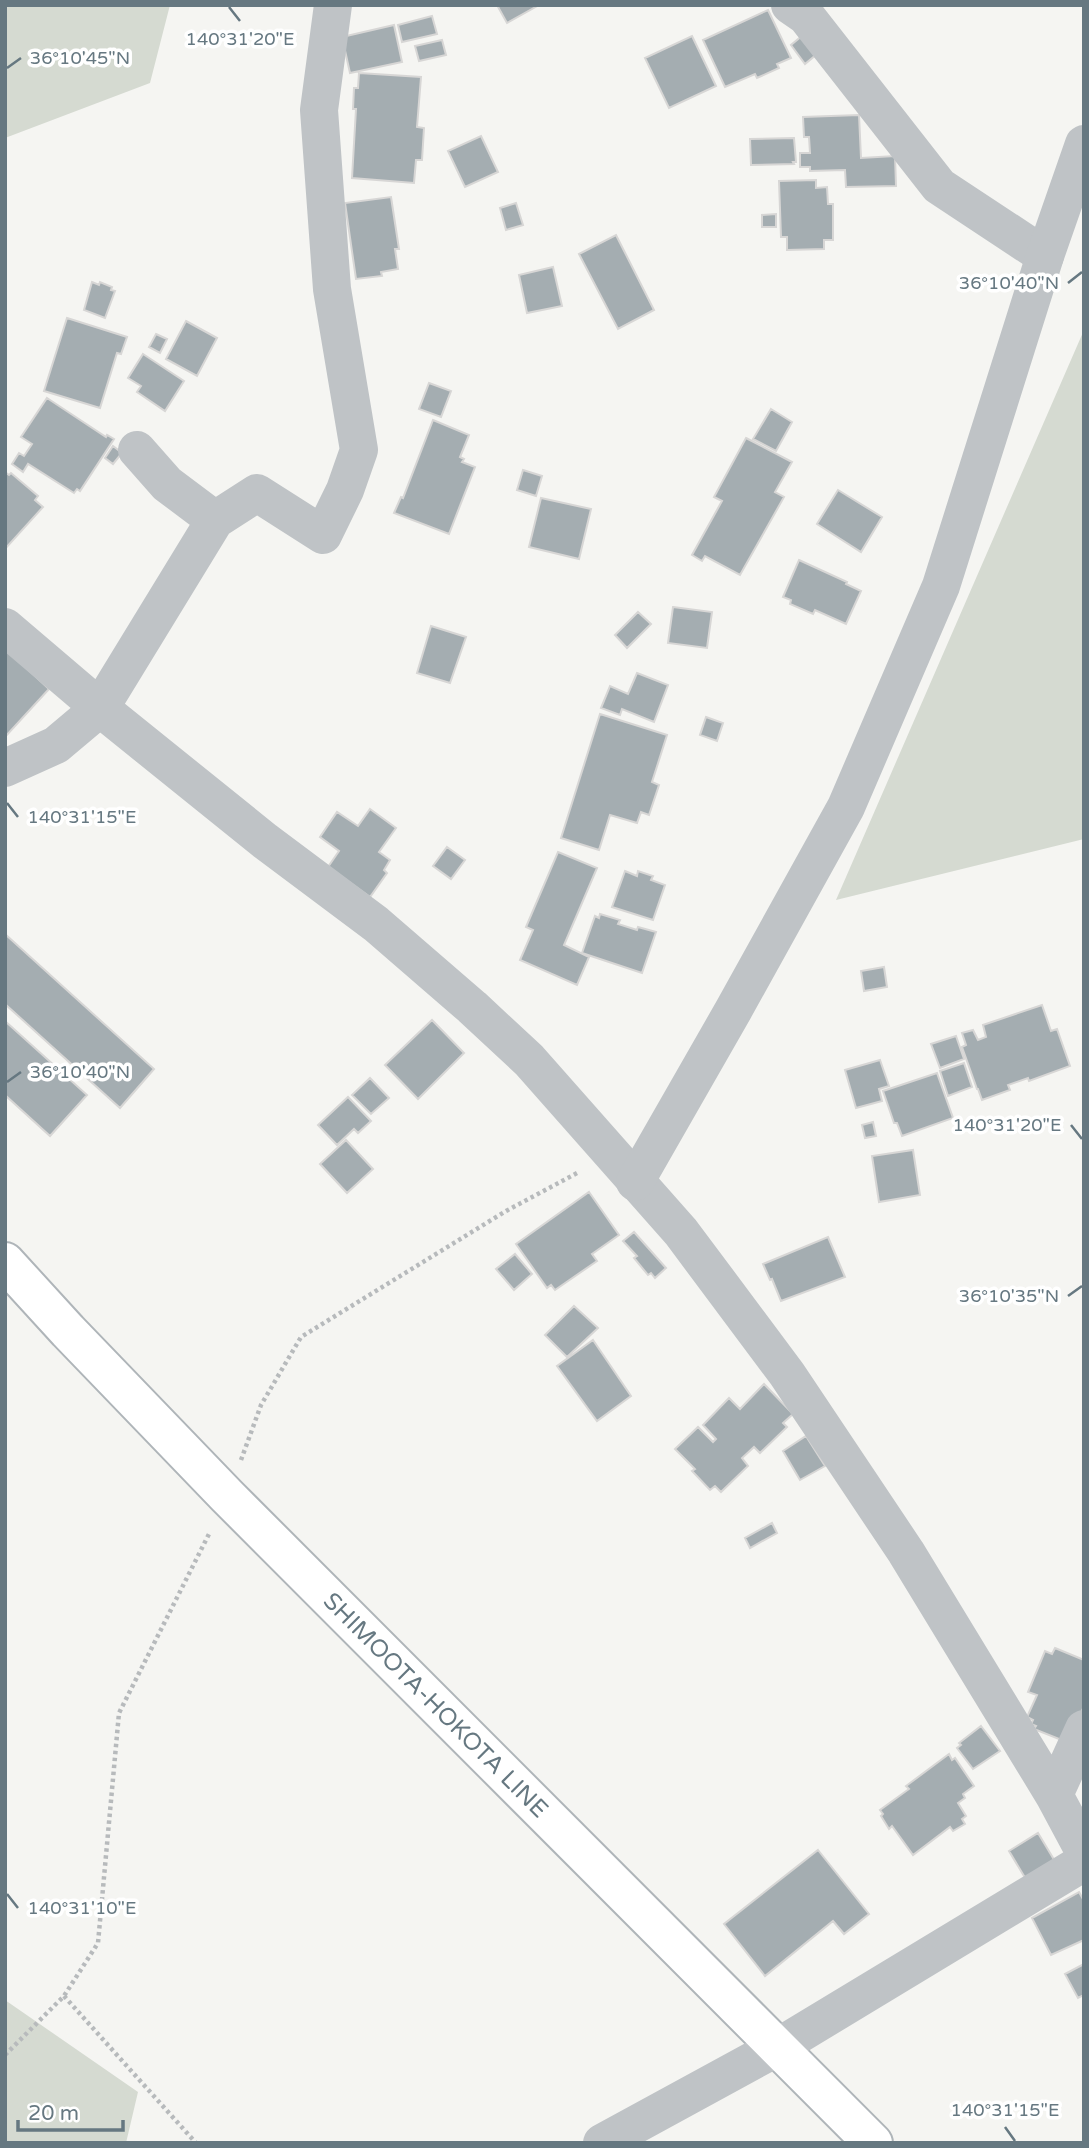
<svg xmlns="http://www.w3.org/2000/svg" width="1089" height="2148" font-family="'Varela Round',sans-serif">
<style>
.green{fill:#d5dad1}
.building{fill:#a4adb1;stroke:#d7d6d5;stroke-width:2}
.lines{fill:none;stroke-linecap:round;stroke-linejoin:round}
.secondary-casing{stroke:#afb5b9;stroke-width:42}
.path{stroke:#b7babc;stroke-width:4.5;stroke-dasharray:3.5 3.5;stroke-linecap:butt}
.minor{stroke:#bfc3c6;stroke-width:38}
.tertiary{stroke:#bfc3c6;stroke-width:38}
.secondary{stroke:#fff;stroke-width:38}
.ticks{fill:none;stroke:#667881;stroke-width:2.5}
.labels{text-anchor:middle;dominant-baseline:central;stroke-width:7;stroke-linejoin:round;paint-order:stroke}
.street-label{font-size:24px;fill:#667881;stroke:#fff}
.ticks-label{font-size:18px;text-anchor:middle;fill:#667881;stroke:#fff;stroke-width:7;stroke-linejoin:round;paint-order:stroke}
</style>
<rect width="100%" height="100%" fill="#f5f5f2"/>
<!-- green -->
<path class="green" d="M 5,5 L 170,5 L 150,83 L 5,138 Z
M 1084,330 L 1084,839 L 836,900 Z
M 5,2000 L 138,2092 L 126,2143 L 5,2143 Z"/>
<!-- building -->
<path class="building" d="M 497,5 L 539,5 L 507,23 Z
M 768,10 L 791,58 L 777,64 L 779,68 L 757,78 L 755,74 L 725,87 L 703,40 Z
M 432,16 L 437,34 L 402,42 L 398,25 Z
M 394,25 L 402,62 L 350,73 L 342,37 Z
M 803,35 L 817,54 L 805,64 L 791,45 Z
M 692,36 L 716,86 L 669,108 L 645,58 Z
M 442,40 L 446,55 L 419,61 L 415,46 Z
M 359,73 L 421,77 L 417,127 L 424,128 L 422,160 L 416,160 L 414,183 L 352,178 L 356,109 L 353,109 L 354,88 L 358,88 Z
M 859,115 L 861,158 L 895,156 L 896,186 L 846,187 L 845,170 L 810,171 L 810,167 L 800,167 L 800,153 L 810,153 L 809,137 L 804,137 L 803,117 Z
M 481,136 L 498,172 L 465,187 L 448,151 Z
M 794,138 L 796,162 L 793,162 L 794,164 L 751,165 L 750,139 Z
M 816,180 L 816,188 L 827,187 L 828,204 L 833,204 L 833,240 L 824,240 L 824,249 L 787,250 L 787,237 L 781,237 L 779,181 Z
M 391,197 L 399,249 L 395,249 L 398,269 L 381,272 L 382,276 L 356,279 L 345,203 Z
M 516,203 L 523,225 L 506,230 L 500,208 Z
M 776,214 L 776,227 L 762,227 L 762,215 Z
M 616,235 L 654,310 L 618,329 L 579,254 Z
M 553,267 L 562,306 L 527,313 L 519,275 Z
M 92,282 L 99,285 L 100,282 L 112,287 L 111,290 L 115,291 L 105,318 L 84,310 Z
M 67,318 L 127,337 L 121,354 L 117,353 L 100,408 L 44,391 Z
M 186,321 L 217,338 L 197,376 L 166,359 Z
M 156,334 L 167,339 L 160,353 L 149,347 Z
M 143,354 L 184,381 L 165,411 L 137,392 L 141,386 L 128,378 Z
M 429,383 L 451,391 L 441,417 L 419,409 Z
M 47,398 L 106,437 L 107,435 L 114,439 L 80,491 L 77,489 L 74,493 L 28,464 L 23,472 L 12,464 L 19,453 L 24,456 L 32,444 L 21,437 Z
M 771,409 L 792,422 L 776,451 L 753,439 Z
M 433,420 L 469,435 L 460,457 L 464,459 L 462,462 L 475,467 L 449,534 L 394,513 L 401,497 L 403,498 Z
M 746,438 L 792,462 L 775,492 L 784,497 L 740,575 L 705,556 L 702,561 L 692,555 L 722,501 L 714,497 Z
M 113,446 L 122,453 L 113,464 L 105,458 Z
M 523,470 L 542,476 L 536,496 L 517,490 Z
M 5,472 L 9,475 L 11,473 L 38,496 L 35,500 L 43,507 L 5,549 Z
M 838,490 L 882,517 L 861,552 L 817,524 Z
M 541,498 L 591,509 L 579,559 L 529,547 Z
M 799,560 L 847,582 L 846,584 L 861,591 L 846,624 L 815,610 L 813,614 L 790,604 L 791,600 L 783,597 Z
M 673,607 L 712,612 L 707,648 L 668,643 Z
M 638,612 L 651,624 L 627,648 L 615,635 Z
M 431,626 L 466,637 L 450,683 L 417,673 Z
M 5,648 L 49,689 L 5,737 Z
M 637,673 L 668,685 L 654,722 L 622,709 L 620,715 L 601,708 L 610,686 L 628,694 Z
M 600,714 L 667,735 L 652,782 L 659,785 L 649,815 L 641,812 L 637,823 L 610,815 L 599,850 L 561,838 Z
M 706,717 L 723,723 L 717,741 L 700,735 Z
M 370,809 L 396,828 L 379,852 L 390,860 L 384,870 L 387,873 L 370,897 L 328,867 L 339,851 L 320,837 L 337,812 L 358,826 Z
M 447,847 L 465,860 L 451,879 L 433,866 Z
M 558,852 L 597,868 L 564,945 L 589,957 L 577,985 L 520,960 L 533,930 L 526,927 Z
M 625,871 L 637,876 L 638,871 L 653,876 L 651,880 L 665,885 L 653,920 L 612,907 Z
M 600,914 L 620,920 L 618,924 L 637,930 L 638,927 L 656,932 L 642,973 L 582,953 L 595,916 L 599,918 Z
M 5,934 L 154,1069 L 120,1108 L 5,1004 Z
M 884,967 L 887,987 L 864,991 L 861,971 Z
M 1042,1005 L 1051,1031 L 1057,1029 L 1070,1066 L 1029,1081 L 1028,1078 L 1008,1085 L 1010,1090 L 982,1100 L 978,1089 L 977,1089 L 962,1047 L 966,1045 L 962,1033 L 973,1030 L 978,1040 L 986,1037 L 983,1025 Z
M 432,1020 L 464,1053 L 418,1099 L 385,1065 Z
M 5,1021 L 87,1095 L 50,1136 L 5,1095 Z
M 956,1036 L 964,1059 L 940,1068 L 931,1044 Z
M 880,1060 L 889,1086 L 879,1089 L 882,1101 L 856,1108 L 845,1070 Z
M 964,1063 L 972,1087 L 948,1096 L 940,1071 Z
M 937,1073 L 953,1118 L 902,1136 L 897,1123 L 894,1123 L 883,1091 Z
M 370,1078 L 389,1098 L 371,1114 L 352,1095 Z
M 348,1097 L 371,1121 L 358,1133 L 354,1129 L 337,1145 L 318,1125 Z
M 873,1122 L 876,1136 L 865,1138 L 862,1125 Z
M 346,1140 L 373,1169 L 347,1193 L 320,1164 Z
M 913,1150 L 920,1195 L 879,1202 L 872,1156 Z
M 589,1192 L 619,1235 L 592,1254 L 597,1261 L 555,1290 L 551,1285 L 547,1288 L 516,1244 Z
M 634,1232 L 666,1268 L 655,1278 L 651,1273 L 648,1275 L 634,1258 L 637,1256 L 623,1241 Z
M 828,1237 L 845,1277 L 781,1301 L 772,1279 L 770,1280 L 763,1264 Z
M 515,1254 L 532,1274 L 514,1290 L 496,1269 Z
M 574,1306 L 598,1328 L 567,1357 L 545,1335 Z
M 593,1340 L 631,1396 L 597,1421 L 557,1366 Z
M 764,1384 L 793,1414 L 783,1423 L 787,1427 L 760,1453 L 754,1447 L 742,1458 L 748,1466 L 721,1492 L 715,1486 L 710,1490 L 692,1471 L 695,1469 L 675,1449 L 698,1427 L 713,1442 L 716,1439 L 703,1425 L 729,1398 L 740,1409 Z
M 806,1436 L 825,1466 L 800,1480 L 783,1451 Z
M 772,1523 L 777,1533 L 750,1548 L 745,1538 Z
M 1055,1648 L 1084,1660 L 1084,1706 L 1069,1743 L 1034,1729 L 1036,1726 L 1031,1724 L 1033,1720 L 1027,1717 L 1037,1695 L 1028,1692 L 1045,1651 L 1052,1654 Z
M 981,1726 L 1000,1751 L 973,1769 L 957,1748 L 961,1745 L 959,1743 Z
M 949,1754 L 952,1760 L 955,1758 L 974,1786 L 963,1794 L 965,1798 L 958,1803 L 966,1816 L 962,1819 L 965,1824 L 953,1831 L 950,1827 L 913,1855 L 892,1826 L 889,1829 L 881,1816 L 883,1814 L 880,1810 L 909,1789 L 906,1786 Z
M 1038,1833 L 1056,1863 L 1027,1881 L 1009,1851 Z
M 818,1850 L 869,1914 L 844,1934 L 833,1921 L 765,1976 L 724,1924 Z
M 1079,1892 L 1084,1901 L 1084,1940 L 1051,1955 L 1032,1918 Z
M 1084,1964 L 1084,1995 L 1078,1998 L 1065,1974 Z"/>
<g class="lines">
<!-- secondary casing -->
<g class="secondary-casing">
<g id="secondary">
<path id="s1" d="M 5,1262 L 68,1331 L 227,1496 L 873,2143"/>
</g>
</g>
<!-- path -->
<path class="path" d="M 241,1460 L 261,1405 L 301,1337 L 506,1211 L 579,1172
M 64,1996 L 196,2143
M 5,2055 L 64,1996 L 98,1943 L 119,1713 L 210,1532"/>
<!-- minor -->
<path class="minor" d="M 790,5 L 806,16 L 939,186 L 1045,256
M 137,450 L 167,484 L 215,520
M 5,627 L 100,708 L 265,841 L 376,924 L 472,1007 L 529,1060 L 681,1232 L 787,1374 L 906,1552 L 1054,1795 L 1084,1851
M 5,768 L 56,745 L 100,708 L 215,520 L 257,493 L 323,535 L 345,490 L 359,450 L 332,289 L 319,110 L 333,5
M 1054,1795 L 1084,1729
M 602,2143 L 778,2047 L 1084,1862"/>
<!-- tertiary -->
<path class="tertiary" d="M 635,1182 L 734,1009 L 846,807 L 941,586 L 1045,256 L 1084,144"/>
<!-- secondary -->
<use href="#secondary" class="secondary"/>
</g>
<!-- ticks -->
<path class="ticks" d="M 229,7 L 240,21M 7,68 L 21,58M 1068,283 L 1082,272M 7,803 L 18,817M 7,1082 L 21,1072M 1071,1125 L 1082,1139M 1068,1296 L 1082,1286M 7,1894 L 18,1908M 1005,2127 L 1015,2141"/>
<g class="labels">
<!-- street labels -->
<g class="street-label">
<text stroke="none"><textPath href="#s1" startOffset="618">SHIMOOTA-HOKOTA LINE</textPath></text>
</g>
</g>
<g class="ticks-label">
<text x="240" y="45">140°31'20"E</text>
<text x="80" y="64">36°10'45"N</text>
<text x="1009" y="289">36°10'40"N</text>
<text x="82" y="823">140°31'15"E</text>
<text x="80" y="1078">36°10'40"N</text>
<text x="1007" y="1131">140°31'20"E</text>
<text x="1009" y="1302">36°10'35"N</text>
<text x="82" y="1914">140°31'10"E</text>
<text x="1005" y="2116">140°31'15"E</text>
</g>
<!-- border -->
<rect width="1089" height="2148" fill="none" stroke="#667881" stroke-width="14"/>
<!-- scale -->
<path d="M18 2120v10h105v-10" fill="none" stroke="#667881" stroke-width="3.5"/>
<text x="28" y="2120" font-size="21" fill="#667881" stroke="#ffffff" stroke-width="5" paint-order="stroke">20 m</text>
</svg>
